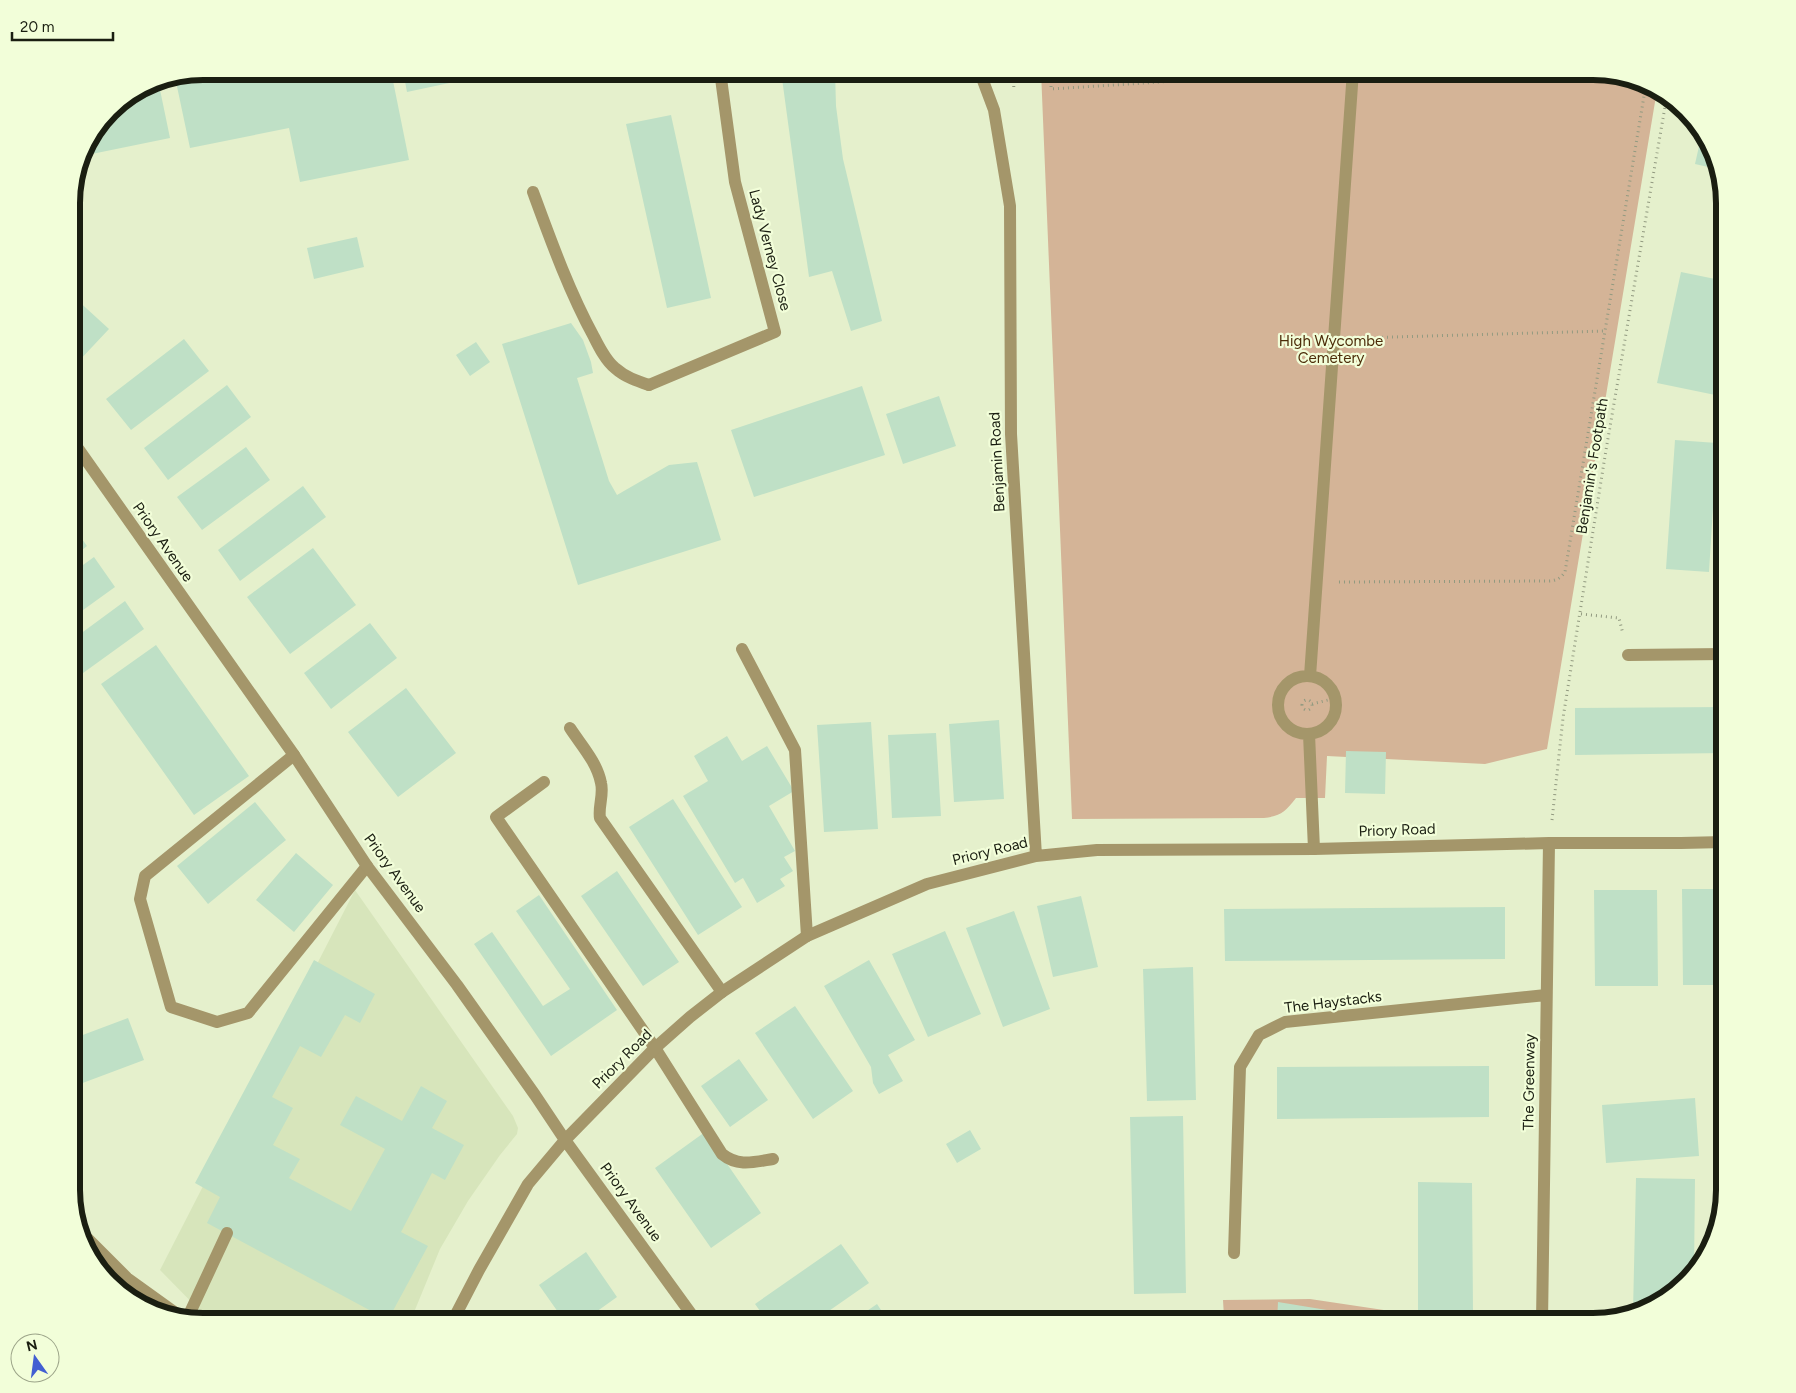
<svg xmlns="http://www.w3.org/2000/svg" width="1796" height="1393" font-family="Figtree,sans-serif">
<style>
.built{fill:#d7e5bb}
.green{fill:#d4b497}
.building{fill:#bfe0c6}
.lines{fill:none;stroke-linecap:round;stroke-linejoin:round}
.path{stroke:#929a80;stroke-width:3;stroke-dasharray:1 4;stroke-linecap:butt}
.service{stroke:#a4966a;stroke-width:12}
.minor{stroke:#a4966a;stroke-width:12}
.labels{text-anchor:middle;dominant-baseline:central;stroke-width:4.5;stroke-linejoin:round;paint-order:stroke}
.street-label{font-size:15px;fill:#1a1e11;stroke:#f2fed9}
.park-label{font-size:15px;fill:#4c2c09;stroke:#f2fed9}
.rim{fill:none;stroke:#1a1e11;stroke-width:6}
</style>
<rect width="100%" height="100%" fill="#e5f0cc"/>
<!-- built -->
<path class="built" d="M 355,890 L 513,1116 L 518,1128 L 517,1134 L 500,1155 L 468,1201 L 440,1249 L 410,1322 L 211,1322 L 160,1270 Z"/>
<!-- green -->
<path class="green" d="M 1041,71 L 1593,71 L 1635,78 L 1657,90 L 1547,749 L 1485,764 L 1327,756 L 1325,798 L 1296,798 C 1285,812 1281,816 1264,818 L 1072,819 Z
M 85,1248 L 147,1307 L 123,1294 Z
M 1310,1299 L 1464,1322 L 1051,1322 L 1052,1320 L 1224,1317 L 1223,1300 Z"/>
<!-- building -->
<path class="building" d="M 203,71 L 391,71 L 409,160 L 300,182 L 289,128 L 190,148 L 175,77 Z
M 403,71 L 501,71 L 501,72 L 407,92 Z
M 781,71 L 835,71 L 836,106 L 843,159 L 882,321 L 851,331 L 832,271 L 809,277 Z
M 158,80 L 170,138 L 82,156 L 85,145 L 116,104 L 153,81 Z
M 671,115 L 711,298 L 667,308 L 626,124 Z
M 1702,133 L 1711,145 L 1717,169 L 1695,164 Z
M 357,237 L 364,267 L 314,279 L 307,248 Z
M 1681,272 L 1725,281 L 1725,397 L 1657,383 Z
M 74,297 L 109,329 L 77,363 L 72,358 L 72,300 Z
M 571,323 L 583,340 L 591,362 L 593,373 L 577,378 L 609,481 L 617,495 L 669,465 L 697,462 L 721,540 L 578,585 L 502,344 Z
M 184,339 L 209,371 L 131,430 L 106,399 Z
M 476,342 L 490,362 L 470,376 L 456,355 Z
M 227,385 L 251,417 L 168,480 L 144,448 Z
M 862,386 L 885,455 L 754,497 L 731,430 Z
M 939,396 L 956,446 L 903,464 L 886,414 Z
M 1675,440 L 1717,443 L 1709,572 L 1666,569 Z
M 246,447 L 270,480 L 202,530 L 177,497 Z
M 303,486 L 326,517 L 240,581 L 218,550 Z
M 72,525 L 87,546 L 72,558 Z
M 313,548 L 356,605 L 290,654 L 247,597 Z
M 94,557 L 115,587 L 72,618 L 72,573 Z
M 125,601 L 144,629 L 72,681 L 72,640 Z
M 370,623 L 397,658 L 331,709 L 304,673 Z
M 156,645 L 249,776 L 194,815 L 101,684 Z
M 406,688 L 456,753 L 398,797 L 348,732 Z
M 1725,707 L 1725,753 L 1575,755 L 1575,708 Z
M 999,720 L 1004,799 L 954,802 L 949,724 Z
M 871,722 L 878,829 L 824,832 L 817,725 Z
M 936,733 L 941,816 L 892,818 L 888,735 Z
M 727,736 L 742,761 L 767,746 L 794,791 L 769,806 L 795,851 L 784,857 L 793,871 L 780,879 L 785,886 L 757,903 L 743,878 L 735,883 L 683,796 L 708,781 L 694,756 Z
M 1346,751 L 1386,752 L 1385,794 L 1345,793 Z
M 673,799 L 742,907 L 698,935 L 629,827 Z
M 255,802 L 286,840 L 208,904 L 177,866 Z
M 296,853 L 333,885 L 294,932 L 256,900 Z
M 617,871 L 679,962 L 643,986 L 581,896 Z
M 1682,889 L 1725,889 L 1725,985 L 1683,985 Z
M 1594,890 L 1657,890 L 1658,986 L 1595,986 Z
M 539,895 L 617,1010 L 551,1056 L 474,944 L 492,932 L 543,1006 L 570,989 L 516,911 Z
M 1081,896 L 1098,967 L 1053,977 L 1037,906 Z
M 1505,907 L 1505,959 L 1225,961 L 1224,909 Z
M 1014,911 L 1050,1009 L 1003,1027 L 966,928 Z
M 72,912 L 79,931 L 72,934 Z
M 945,931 L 981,1014 L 928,1037 L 892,954 Z
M 314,960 L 375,994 L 360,1023 L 345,1015 L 321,1057 L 300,1046 L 272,1097 L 293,1108 L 273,1145 L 300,1159 L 289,1178 L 351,1211 L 385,1149 L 340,1125 L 356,1096 L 402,1121 L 421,1086 L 447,1101 L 432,1128 L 464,1145 L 445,1180 L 432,1173 L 401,1232 L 428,1246 L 388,1320 L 207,1223 L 220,1197 L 195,1183 Z
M 869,960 L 915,1040 L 888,1055 L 903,1081 L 879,1094 L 873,1083 L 871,1067 L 824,986 Z
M 1193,967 L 1196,1100 L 1147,1101 L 1143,969 Z
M 795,1006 L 853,1091 L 813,1119 L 755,1033 Z
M 128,1018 L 144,1060 L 72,1087 L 72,1039 Z
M 739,1059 L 768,1100 L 730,1127 L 701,1086 Z
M 1489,1066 L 1489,1117 L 1277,1119 L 1277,1067 Z
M 1695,1098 L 1699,1156 L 1606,1163 L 1602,1105 Z
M 1183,1116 L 1186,1293 L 1134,1294 L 1130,1117 Z
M 970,1130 L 981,1149 L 957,1163 L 946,1144 Z
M 705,1132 L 761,1213 L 711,1248 L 655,1168 Z
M 1636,1178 L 1695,1179 L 1694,1273 L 1651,1308 L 1633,1312 Z
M 1418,1182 L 1472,1183 L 1473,1312 L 1418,1312 Z
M 841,1244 L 869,1283 L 813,1322 L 768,1322 L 755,1304 Z
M 586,1252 L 617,1297 L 582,1322 L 565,1322 L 539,1285 Z
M 1278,1302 L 1394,1321 L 1393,1322 L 1277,1322 Z
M 877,1304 L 889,1322 L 851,1322 Z"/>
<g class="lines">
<!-- path -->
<path class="path" d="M 1013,71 L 1014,91
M 1051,71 L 1051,89 L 1331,71
M 1357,338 L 1606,331
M 1339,582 L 1548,581 C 1556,581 1561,578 1565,572 L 1646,84
M 1581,614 L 1619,618 L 1623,634
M1302 705a5 5 0 1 1 10 0a5 5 0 1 1-10 0Z
M 1312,704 L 1336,698
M 1552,820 L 1563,718 L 1606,450 L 1667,95"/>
<!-- service -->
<path class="service" d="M 533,192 C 551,241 569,291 594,337 C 599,347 606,361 615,368 C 625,377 637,381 649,385
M 742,649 L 795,750 L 807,936
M1278 705a29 29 0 1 1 58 0a29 29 0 1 1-58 0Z
M 1310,676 L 1353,71
M 570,728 C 581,745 597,762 601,783 C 604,794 598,807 600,818 L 722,992
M 1309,734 L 1314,849
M 294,755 L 145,876 L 140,899 L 171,1007 L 217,1022 L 248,1013 L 367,866
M 544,782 L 496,817 L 655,1048 L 722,1154 C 738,1167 754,1162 773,1159
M 80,1231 L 127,1278 L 184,1319
M 187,1319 L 227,1233"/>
<!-- minor -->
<path class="minor" d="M 978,71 L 982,78 L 994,110 L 1010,206 L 1011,434 L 1036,856
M 649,385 L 775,332 L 735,182 L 720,71
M 72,440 L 294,755 L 367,866 L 457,985 L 535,1095 L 565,1140 L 697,1322
M 1628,655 L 1725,654
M 1234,1253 L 1240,1067 L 1259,1035 L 1285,1022 L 1546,995
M 452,1322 L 479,1270 L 528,1184 L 565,1140 L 655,1048 L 690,1017 L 722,992 L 807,936 L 927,884 L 1036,856 L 1097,850 L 1314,849 L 1549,843 L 1681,843 L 1725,842
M 1542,1322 L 1549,843"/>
</g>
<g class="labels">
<!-- street labels -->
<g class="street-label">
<text transform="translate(770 250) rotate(75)">Lady Verney Close</text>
<text transform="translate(997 462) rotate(-93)">Benjamin Road</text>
<text transform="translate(1592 466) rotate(-81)">Benjamin's Footpath</text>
<text transform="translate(163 542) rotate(55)">Priory Avenue</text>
<text transform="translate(1397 830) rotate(-2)">Priory Road</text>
<text transform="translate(990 851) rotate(-14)">Priory Road</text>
<text transform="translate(395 873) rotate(54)">Priory Avenue</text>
<text transform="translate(1333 1002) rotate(-7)">The Haystacks</text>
<text transform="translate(622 1059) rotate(-45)">Priory Road</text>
<text transform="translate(1529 1082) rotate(-89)">The Greenway</text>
<text transform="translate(631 1202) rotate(54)">Priory Avenue</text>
</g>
<!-- park labels -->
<g class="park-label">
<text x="1331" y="341">High Wycombe<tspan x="1331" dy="17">Cemetery</tspan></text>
</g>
</g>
<!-- crop -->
<path d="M0 0H1796V1393H0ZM203 80H1593A123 123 0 0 1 1716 203V1190A123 123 0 0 1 1593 1313H203A123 123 0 0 1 80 1190V203A123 123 0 0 1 203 80Z" fill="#f2fed9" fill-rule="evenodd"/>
<path class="rim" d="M203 80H1593A123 123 0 0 1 1716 203V1190A123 123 0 0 1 1593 1313H203A123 123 0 0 1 80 1190V203A123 123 0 0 1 203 80Z"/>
<!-- north arrow -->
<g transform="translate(35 1358) rotate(346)"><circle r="24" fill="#f2fed9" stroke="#9ca489"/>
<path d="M0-4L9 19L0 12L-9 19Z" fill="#425fd2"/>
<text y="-8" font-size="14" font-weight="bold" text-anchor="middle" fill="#1a1e11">N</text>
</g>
<!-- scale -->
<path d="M12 32v8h101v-8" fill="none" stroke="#1a1e11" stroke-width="2.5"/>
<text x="20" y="32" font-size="15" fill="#1a1e11" stroke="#f2fed9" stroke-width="4" paint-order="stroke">20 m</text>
</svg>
